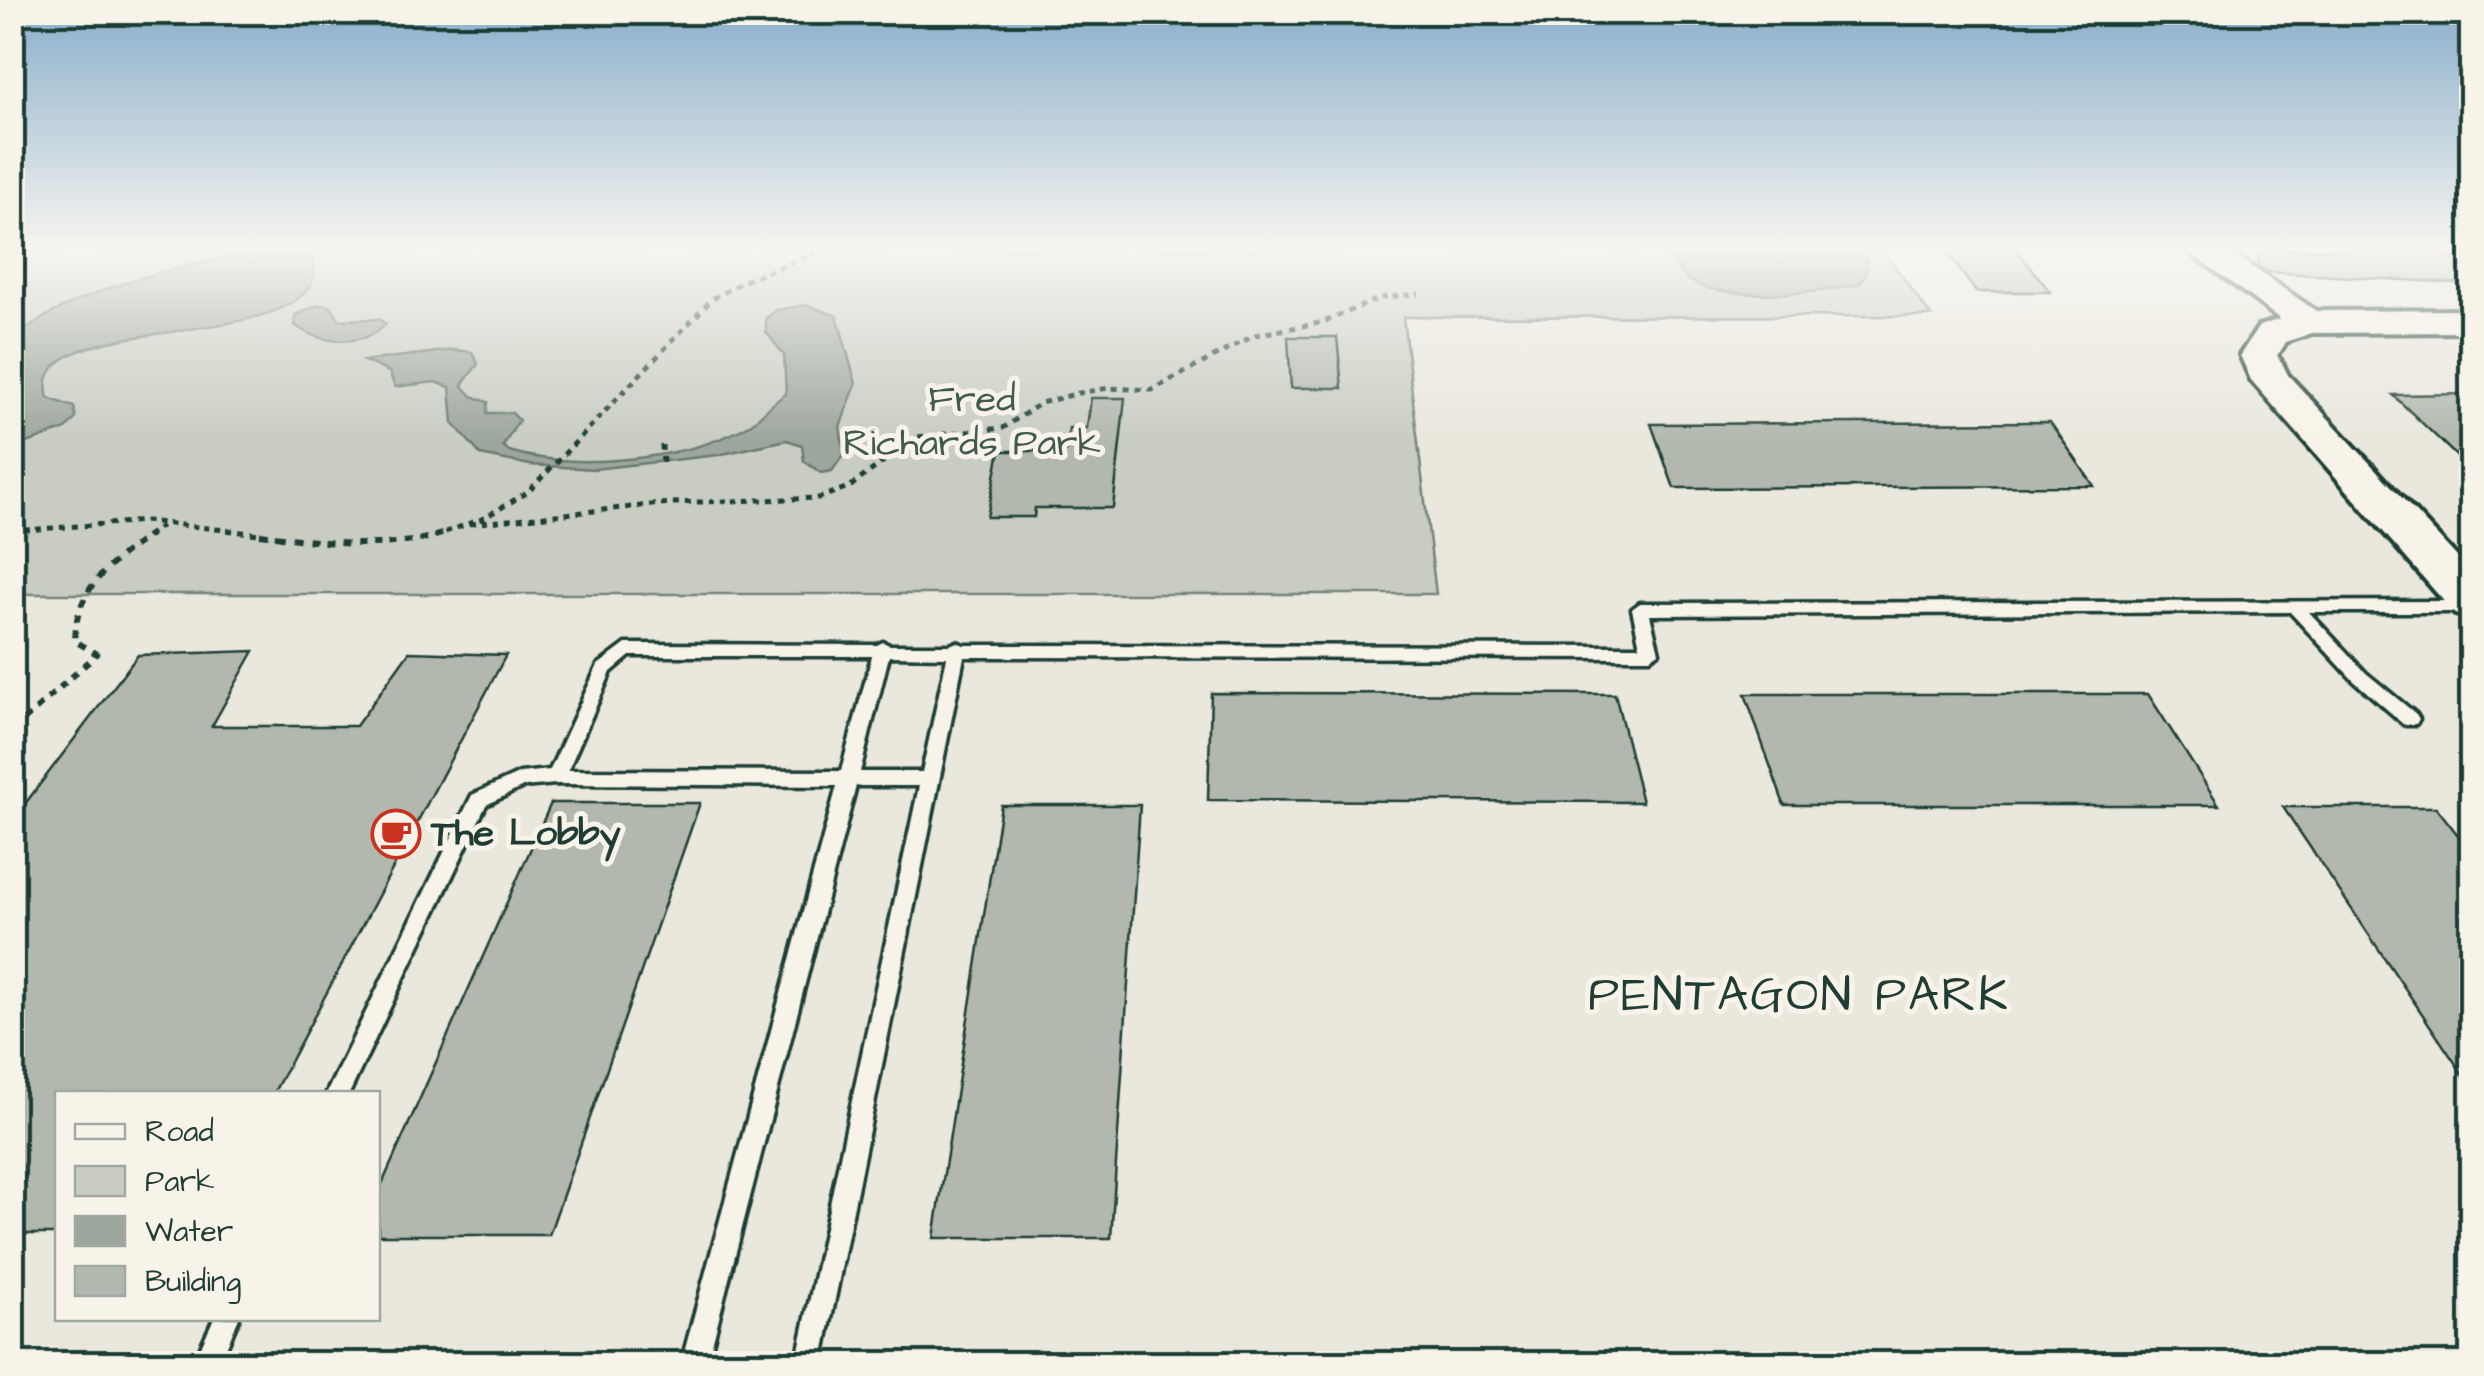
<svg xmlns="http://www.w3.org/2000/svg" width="2484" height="1376" font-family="'Architects Daughter',sans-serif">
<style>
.green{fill:#c8ccc1;stroke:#74847a;stroke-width:2.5}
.water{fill:#9ca69c;stroke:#6a7c72;stroke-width:2.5}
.building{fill:#b2b8ae;stroke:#1f3d34;stroke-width:2.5}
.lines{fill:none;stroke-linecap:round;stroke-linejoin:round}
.lane-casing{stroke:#1f3d34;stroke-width:7}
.secondary-casing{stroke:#1f3d34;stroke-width:8}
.path-far1{stroke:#1f3d34;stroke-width:5;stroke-dasharray:6 6;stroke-linecap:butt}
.path{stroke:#1f3d34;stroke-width:6;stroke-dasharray:8 8;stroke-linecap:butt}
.lane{fill:#f7f3e8;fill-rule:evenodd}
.secondary{fill:#f7f3e8;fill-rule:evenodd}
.labels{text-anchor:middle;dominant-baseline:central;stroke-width:10;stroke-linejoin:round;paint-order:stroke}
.park-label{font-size:38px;fill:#415a50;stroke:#f7f3e8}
.poi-label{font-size:38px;font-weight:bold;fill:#1f3d34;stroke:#f7f3e8;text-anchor:start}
.near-neighbourhood-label{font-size:48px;letter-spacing:2.5px;fill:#1f3d34;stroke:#f7f3e8}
</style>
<rect width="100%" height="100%" fill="#eae8dd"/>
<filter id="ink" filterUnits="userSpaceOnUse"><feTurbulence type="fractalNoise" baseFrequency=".01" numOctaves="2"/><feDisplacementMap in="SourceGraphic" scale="20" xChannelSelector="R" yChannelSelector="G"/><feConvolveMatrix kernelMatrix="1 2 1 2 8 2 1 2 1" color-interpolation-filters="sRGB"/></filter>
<g filter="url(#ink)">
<!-- green -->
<path class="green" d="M 12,249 L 1882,249 L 1931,316 L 1403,317 L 1436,594 L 13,594 Z"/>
<!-- water -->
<path class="water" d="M 267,249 L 310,249 C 312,261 317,276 310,286 C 269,351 24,312 48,398 L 74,407 L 76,418 L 66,429 L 13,448 L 13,338 C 83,284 182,267 267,249 Z
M 1665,249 L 1861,249 L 1868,267 L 1861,283 C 1824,294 1732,300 1696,284 C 1680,277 1674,263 1665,249 Z
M 318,305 L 330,306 L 340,320 L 379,319 L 386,324 C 365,347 320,345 295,325 L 295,315 Z
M 807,305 L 837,316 L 856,384 L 840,427 L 844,454 L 832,471 L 821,473 L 804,461 L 802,445 L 787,440 L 718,455 L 594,469 L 530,465 L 481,455 L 453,423 L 450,387 L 435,382 L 395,387 L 389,372 L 364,361 L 453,350 L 472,352 L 478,364 L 462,385 L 472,396 L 488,402 L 487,413 L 512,413 L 519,420 L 503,446 L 509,451 C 574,471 683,460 744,428 C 760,419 770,404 786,394 L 784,355 L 766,332 L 766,318 L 777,310 Z"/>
<!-- building -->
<path class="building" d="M 1945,249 L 2016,249 L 2050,292 L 1976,292 Z
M 2259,249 L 2441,250 L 2472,274 L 2472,284 L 2266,272 L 2258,266 Z
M 1288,337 L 1337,337 L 1342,388 L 1291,388 Z
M 2472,394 L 2472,471 L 2393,395 Z
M 1091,398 L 1125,398 L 1113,508 L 1035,508 L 1034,517 L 987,517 L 1000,451 L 1066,451 L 1069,428 L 1087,428 Z
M 2050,422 L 2094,486 L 1674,488 L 1651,424 Z
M 254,651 L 212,726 L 356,726 L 409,652 L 506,655 L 273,1094 L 58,1094 L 58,1234 L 12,1234 L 12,821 L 138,655 Z
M 1211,693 L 1615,694 L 1642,802 L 1208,800 Z
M 1745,694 L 2148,694 L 2219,805 L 1784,805 Z
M 551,803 L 700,803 L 549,1235 L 378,1235 L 378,1193 Z
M 1001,805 L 1140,805 L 1111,1238 L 934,1238 Z
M 2283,807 L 2436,807 L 2472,853 L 2472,1088 Z"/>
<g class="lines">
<!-- lane casing -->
<g class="lane-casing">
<path id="lane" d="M 2472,601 L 2471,612 L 2309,612 L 2366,673 L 2416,714 L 2419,719 L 2416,724 L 2404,724 L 2354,681 L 2290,612 L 1650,615 L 1659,652 L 1650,658 L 964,657 L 822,1364 L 796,1364 L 919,786 L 856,786 L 707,1364 L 681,1364 L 837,786 L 556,784 L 523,787 L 486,805 L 349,1094 L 326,1094 L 472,795 L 520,773 L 550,770 L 598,665 L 626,644 L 877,645 L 883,642 L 889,645 L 950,645 L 957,642 L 964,645 L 1640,646 L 1632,609 L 1640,603 ZM 630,656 L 872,656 L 841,771 L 568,770 L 611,672 ZM 889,656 L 947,657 L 922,772 L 860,772 Z
M 214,1318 L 239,1318 L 219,1364 L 193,1364 Z"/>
</g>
<!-- secondary casing -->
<g class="secondary-casing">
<path id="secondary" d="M 2186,249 L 2226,249 L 2316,311 L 2472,310 L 2472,332 L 2312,333 L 2286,342 L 2278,355 L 2288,375 L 2472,573 L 2472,619 L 2455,614 L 2251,380 L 2240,355 L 2259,326 L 2280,319 Z"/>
</g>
<!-- path-far1 -->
<path class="path-far1" d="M 662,445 L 663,466
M 470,524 L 670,503 L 819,498 L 851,486 L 916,437 L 1003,428 L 1041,403 L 1079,393 L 1109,388 L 1152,390 L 1255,335 L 1324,322 L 1380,298 L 1419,294
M 12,531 L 146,521 L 277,536
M 147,536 L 167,522
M 434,536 L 482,519 L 528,492 L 712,299 L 744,281 L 827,249"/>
<!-- path -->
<path class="path" d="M 260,534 C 320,542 383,552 442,534
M 12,731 L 97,654 L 75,641 C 74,590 112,561 151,534"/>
<!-- lane -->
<use href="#lane" class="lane"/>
<!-- secondary -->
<use href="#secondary" class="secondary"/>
</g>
</g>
<!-- sky -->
<linearGradient id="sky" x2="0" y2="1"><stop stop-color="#89aeca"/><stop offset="0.56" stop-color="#f6f5f0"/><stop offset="1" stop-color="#f6f5f0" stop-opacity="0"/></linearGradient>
<rect width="2484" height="442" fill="url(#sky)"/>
<!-- icons -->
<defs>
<g id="cafe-ring" transform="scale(2.5)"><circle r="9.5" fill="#f7f3e8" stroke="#c8321e" stroke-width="1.5"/><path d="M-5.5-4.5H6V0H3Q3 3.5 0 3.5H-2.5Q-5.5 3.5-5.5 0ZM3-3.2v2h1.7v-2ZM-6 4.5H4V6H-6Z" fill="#c8321e"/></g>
</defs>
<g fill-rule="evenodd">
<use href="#cafe-ring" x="396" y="834"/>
</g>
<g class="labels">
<!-- park labels -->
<g class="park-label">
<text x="972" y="400">Fred<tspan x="972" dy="44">Richards Park</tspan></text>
</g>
<!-- poi labels -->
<g class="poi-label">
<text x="431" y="834">The Lobby</text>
</g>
<!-- near-neighbourhood labels -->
<g class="near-neighbourhood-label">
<text x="1799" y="996">PENTAGON PARK</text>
</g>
</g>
<!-- margin -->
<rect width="2484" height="1376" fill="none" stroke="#f7f3e8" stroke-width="50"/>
<rect x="25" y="25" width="2434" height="1326" fill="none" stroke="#1f3d34" stroke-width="4" filter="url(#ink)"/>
<!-- legend -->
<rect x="55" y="1091" width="325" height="230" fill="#f7f3e8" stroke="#a1aaa0" stroke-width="2.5"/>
<rect x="75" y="1124" width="50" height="15" fill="#f7f3e8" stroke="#a1aaa0" stroke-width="2.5"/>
<text x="145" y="1141" font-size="30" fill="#1f3d34">Road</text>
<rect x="75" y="1166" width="50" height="30" fill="#c8ccc1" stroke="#a1aaa0" stroke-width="2.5"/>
<text x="145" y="1191" font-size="30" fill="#1f3d34">Park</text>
<rect x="75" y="1216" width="50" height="30" fill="#9ca69c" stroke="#a1aaa0" stroke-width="2.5"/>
<text x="145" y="1241" font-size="30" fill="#1f3d34">Water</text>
<rect x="75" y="1266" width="50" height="30" fill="#b2b8ae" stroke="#a1aaa0" stroke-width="2.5"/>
<text x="145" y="1291" font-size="30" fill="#1f3d34">Building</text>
</svg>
